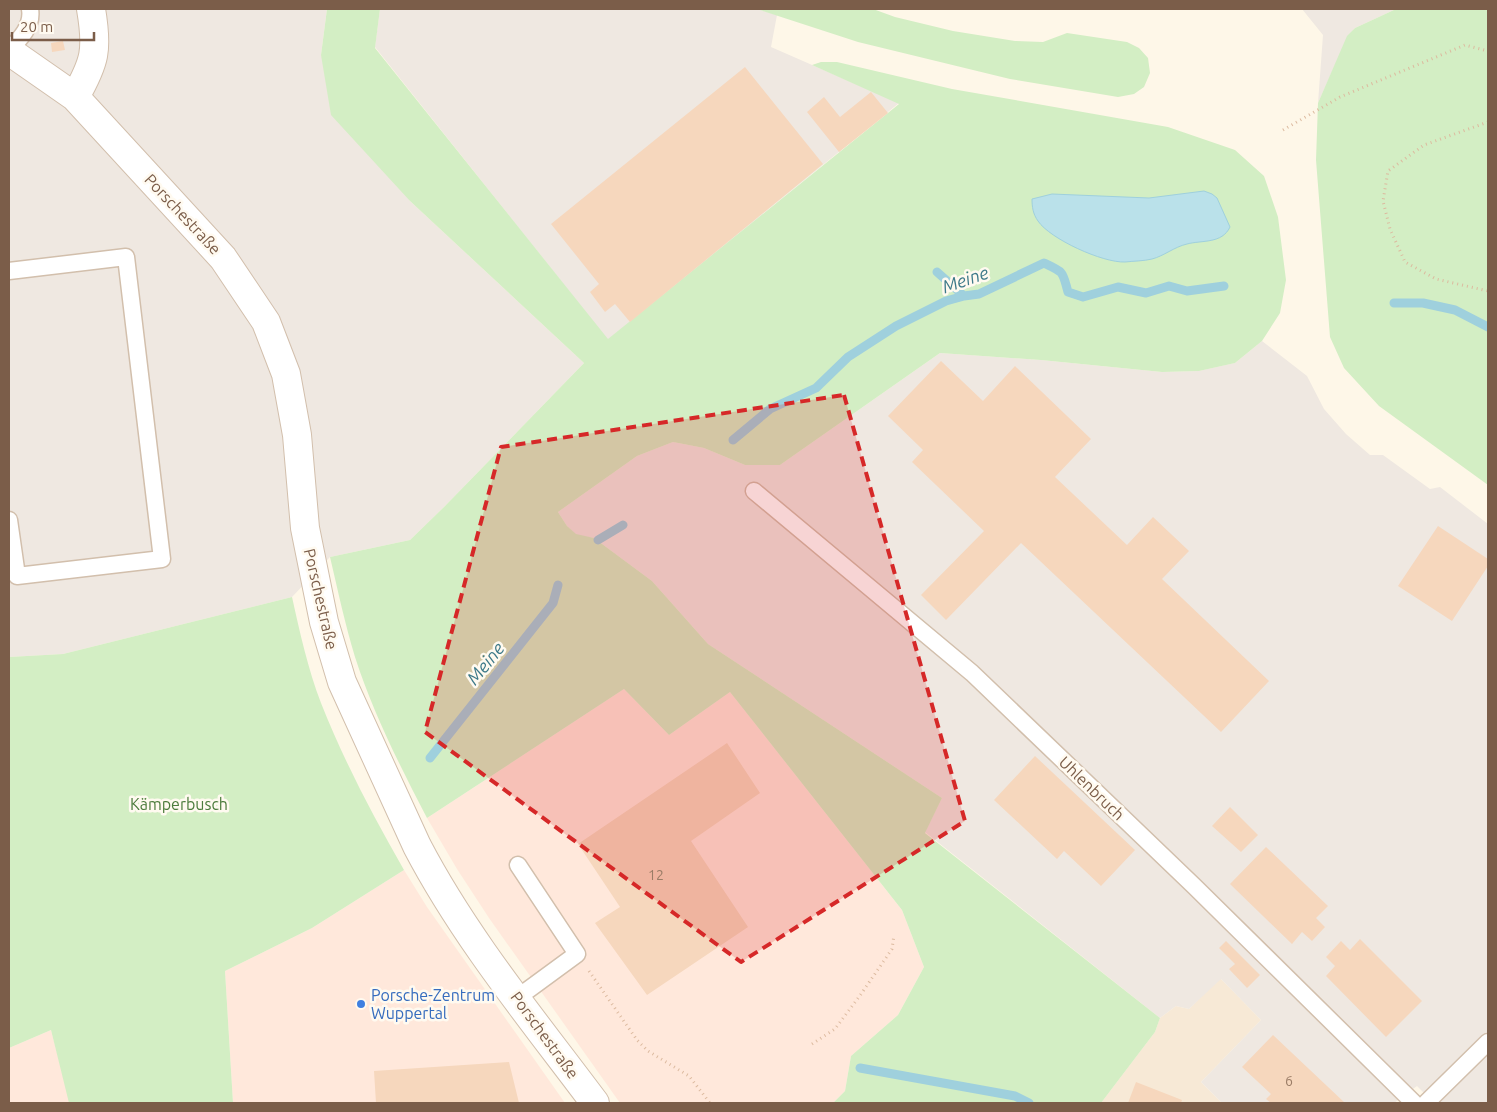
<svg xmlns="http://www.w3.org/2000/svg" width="1497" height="1112" font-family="Ubuntu,sans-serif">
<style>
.residential{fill:#f7e9d6}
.commercial{fill:#ffe8db}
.industrial{fill:#efe8e1}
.green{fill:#d3eec4}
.water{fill:#bae1ea;stroke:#9fd0dd}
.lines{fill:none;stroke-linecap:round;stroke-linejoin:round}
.stream{stroke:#9fd0dd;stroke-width:9}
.building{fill:#f6d7bd}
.lane-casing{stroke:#d2bfac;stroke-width:19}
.street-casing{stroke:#d2bfac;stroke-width:30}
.path{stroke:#dcba9f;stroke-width:3;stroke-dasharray:1 4;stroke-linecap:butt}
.lane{stroke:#fff;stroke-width:16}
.street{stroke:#fff;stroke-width:28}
.marked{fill:#d62828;fill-opacity:0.2;stroke:#d62828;stroke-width:4;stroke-dasharray:10 6;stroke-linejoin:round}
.shop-dot{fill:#3f7fe0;stroke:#fffaf0;stroke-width:2}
.labels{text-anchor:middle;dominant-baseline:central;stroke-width:5;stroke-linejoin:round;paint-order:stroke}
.number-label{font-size:14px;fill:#9a7c66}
.street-label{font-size:16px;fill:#7b5d49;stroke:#fffaf0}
.park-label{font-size:16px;fill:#4c7c3c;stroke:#fffaf0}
.shop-label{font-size:16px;fill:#366cbe;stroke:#fffaf0;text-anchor:start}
.water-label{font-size:18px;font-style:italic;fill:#3d7989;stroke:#fffaf0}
</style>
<rect width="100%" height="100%" fill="#fef7e8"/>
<!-- residential -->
<path class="residential" d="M 1220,978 L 1261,1020 L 1201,1082 L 1222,1103 L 1101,1103 L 1155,1032 L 1160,1018 L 1176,1006 L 1189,1009 Z"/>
<!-- commercial -->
<path class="commercial" d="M 624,689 L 669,735 L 730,692 L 902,910 L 924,967 L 898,1015 L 851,1056 L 845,1091 L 833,1103 L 620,1103 L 489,918 L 457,869 L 427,818 Z
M 404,870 L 427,907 L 565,1103 L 233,1103 L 225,971 L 312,928 Z
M 51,1030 L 70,1103 L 9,1103 L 9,1048 Z"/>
<!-- industrial -->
<path class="industrial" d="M 9,9 L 327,9 L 321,55 L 410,201 L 584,363 L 445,506 L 410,540 L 330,557 L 292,597 L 63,654 L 9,657 Z
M 380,9 L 757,9 L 777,15 L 771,47 L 899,103 L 608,340 L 375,47 Z
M 1302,9 L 1396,9 L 1355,28 L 1348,36 L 1318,103 L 1323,35 Z
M 1262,341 L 1307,376 L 1324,409 L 1346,434 L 1370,455 L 1383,455 L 1430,489 L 1440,487 L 1488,524 L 1488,1103 L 1434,1103 L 1417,1086 L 1394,1103 L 1222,1103 L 1201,1082 L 1261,1020 L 1221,979 L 1189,1009 L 1176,1006 L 1160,1018 L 925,832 L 942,798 L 708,644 L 652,581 L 594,538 L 576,535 L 567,526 L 558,512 L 637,456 L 673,442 L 704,448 L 745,465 L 780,465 L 940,353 L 1041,360 L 1162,372 L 1199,371 L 1235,363 Z"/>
<!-- green -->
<path class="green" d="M 327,9 L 380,9 L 375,48 L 608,339 L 899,104 L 812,65 L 821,62 L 837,62 L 952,89 L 1168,127 L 1235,150 L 1264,176 L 1278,217 L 1286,280 L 1280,313 L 1262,341 L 1235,363 L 1199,371 L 1162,372 L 1041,360 L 940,353 L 780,465 L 745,465 L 704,448 L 673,442 L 637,456 L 558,512 L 567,526 L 576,534 L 594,538 L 652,581 L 708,644 L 942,798 L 925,833 L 1160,1018 L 1155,1032 L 1101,1103 L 833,1103 L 845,1091 L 851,1056 L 898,1015 L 924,967 L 902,910 L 730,692 L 669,735 L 624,689 L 427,818 C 400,766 373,713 355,657 C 345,624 338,591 330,557 L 410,540 L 445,506 L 584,363 L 410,201 L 331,115 L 321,55 Z
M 757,9 L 873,9 L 895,17 L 953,31 L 1015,41 L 1043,42 L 1067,33 L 1127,42 L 1139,48 L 1148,58 L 1150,73 L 1144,87 L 1134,94 L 1118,97 L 1010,79 L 858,42 Z
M 1396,9 L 1488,9 L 1488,485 L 1379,406 L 1344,368 L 1330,337 L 1316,160 L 1318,103 L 1347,36 L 1355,28 Z
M 292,597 C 300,633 308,669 321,703 C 344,761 373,816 404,870 L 312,928 L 225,971 L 233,1103 L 69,1103 L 51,1030 L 9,1048 L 9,657 L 63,654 Z"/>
<!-- water -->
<path class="water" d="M 1204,191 L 1212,194 L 1217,198 L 1230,227 C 1222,244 1202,240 1187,244 C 1174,247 1164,256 1152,259 C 1144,261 1134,261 1125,262 C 1103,263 1050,239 1038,221 C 1033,214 1032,207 1032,199 L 1052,194 L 1149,198 Z"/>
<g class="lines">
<!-- stream -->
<path class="stream" d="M 937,272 L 964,296
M 1394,303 L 1423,303 L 1455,310 L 1488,327
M 733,440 L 770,409 L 816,388 L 848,357 L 896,326 L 946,301 L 964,296 L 979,294 L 1044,263 C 1065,273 1062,271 1068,292 L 1083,297 L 1118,287 L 1146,293 L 1169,286 L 1187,291 L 1224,286
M 598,540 L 623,525
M 430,758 L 553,603 L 558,585
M 860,1068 L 1015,1096 L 1029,1103"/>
</g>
<!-- building -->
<path class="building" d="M 63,41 L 65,50 L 52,52 L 51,43 Z
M 745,67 L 823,164 L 630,322 L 615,304 L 605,312 L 590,292 L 599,284 L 551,224 Z
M 871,92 L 888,113 L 839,152 L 807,112 L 824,97 L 840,117 Z
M 941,361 L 983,401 L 1015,366 L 1091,439 L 1055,477 L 1127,545 L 1153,517 L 1189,551 L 1162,579 L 1269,681 L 1221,732 L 1021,543 L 946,620 L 921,595 L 984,531 L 912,462 L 923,450 L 888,416 Z
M 1438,526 L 1488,559 L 1488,566 L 1452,621 L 1398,586 Z
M 727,743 L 760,793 L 691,841 L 748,927 L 647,995 L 595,923 L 620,907 L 578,844 Z
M 1035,756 L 1135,850 L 1101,886 L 1064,851 L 1057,859 L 994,800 Z
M 1230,807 L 1258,835 L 1241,852 L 1212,826 Z
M 1266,847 L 1328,906 L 1316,918 L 1325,927 L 1312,941 L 1302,932 L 1292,944 L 1230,884 Z
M 1360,939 L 1422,1001 L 1386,1037 L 1326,976 L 1335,966 L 1326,957 L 1341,941 L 1350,950 Z
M 1226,941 L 1260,975 L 1247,988 L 1229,969 L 1235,964 L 1219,948 Z
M 1273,1035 L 1345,1103 L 1271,1103 L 1266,1099 L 1271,1094 L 1242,1067 Z
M 509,1062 L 519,1103 L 376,1103 L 374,1071 Z
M 1136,1082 L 1182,1100 L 1181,1103 L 1128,1103 Z"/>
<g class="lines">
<!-- lane casing -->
<g class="lane-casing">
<path id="lane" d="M 9,50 C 20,39 33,26 30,9
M 9,271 L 126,257 L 162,559 L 17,576 L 9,520
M 754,491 L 972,673 L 1194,886 L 1414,1103
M 517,998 L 577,954 L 518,865
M 1426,1103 L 1488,1042"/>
</g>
<!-- street casing -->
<g class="street-casing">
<path id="street" d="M 9,51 L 75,97 L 223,258 L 266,322 L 286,374 L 297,435 L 305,528 L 324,622 L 342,682 L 417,846 C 465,938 533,1020 595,1103
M 75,97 C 95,62 98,50 91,9"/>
</g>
<!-- path -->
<path class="path" d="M 1488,122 L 1424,145 L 1388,171 L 1383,201 L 1390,229 L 1405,262 L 1436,279 L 1488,291
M 1283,130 L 1340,97 L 1465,45 L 1488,51
M 589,971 L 637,1040 L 648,1051 L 689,1076 L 710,1103
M 812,1044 L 835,1029 L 859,997 L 892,949 L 894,935"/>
<!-- lane -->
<use href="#lane" class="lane"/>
<!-- street -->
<use href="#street" class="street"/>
</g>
<!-- marked area -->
<path class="marked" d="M 844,395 L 965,821 L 741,962 L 425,732 L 501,447 Z"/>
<!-- markers -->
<circle class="shop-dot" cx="361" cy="1004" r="5"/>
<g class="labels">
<!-- number labels -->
<g class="number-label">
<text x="656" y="875">12</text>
<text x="1289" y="1081">6</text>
</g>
<!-- street labels -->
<g class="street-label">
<text transform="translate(183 214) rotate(47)">Porschestraße</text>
<text transform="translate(321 599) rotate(77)">Porschestraße</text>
<text transform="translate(1092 788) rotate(44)">Uhlenbruch</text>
<text transform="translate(545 1035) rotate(54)">Porschestraße</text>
</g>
<!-- park labels -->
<g class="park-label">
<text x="179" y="804">Kämperbusch</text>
</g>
<!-- shop labels -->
<g class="shop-label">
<text x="371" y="995">Porsche-Zentrum<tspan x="371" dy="18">Wuppertal</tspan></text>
</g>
<!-- water labels -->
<g class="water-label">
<text transform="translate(965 279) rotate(-19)">Meine</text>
<text transform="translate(485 663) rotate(-51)">Meine</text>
</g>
</g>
<!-- border -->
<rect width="1497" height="1112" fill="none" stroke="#7b5d49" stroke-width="20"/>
<!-- scale -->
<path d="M12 32v8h82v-8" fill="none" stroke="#7b5d49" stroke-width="2.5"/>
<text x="20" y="32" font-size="15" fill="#7b5d49" stroke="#fffaf0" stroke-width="4" paint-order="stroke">20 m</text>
</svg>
